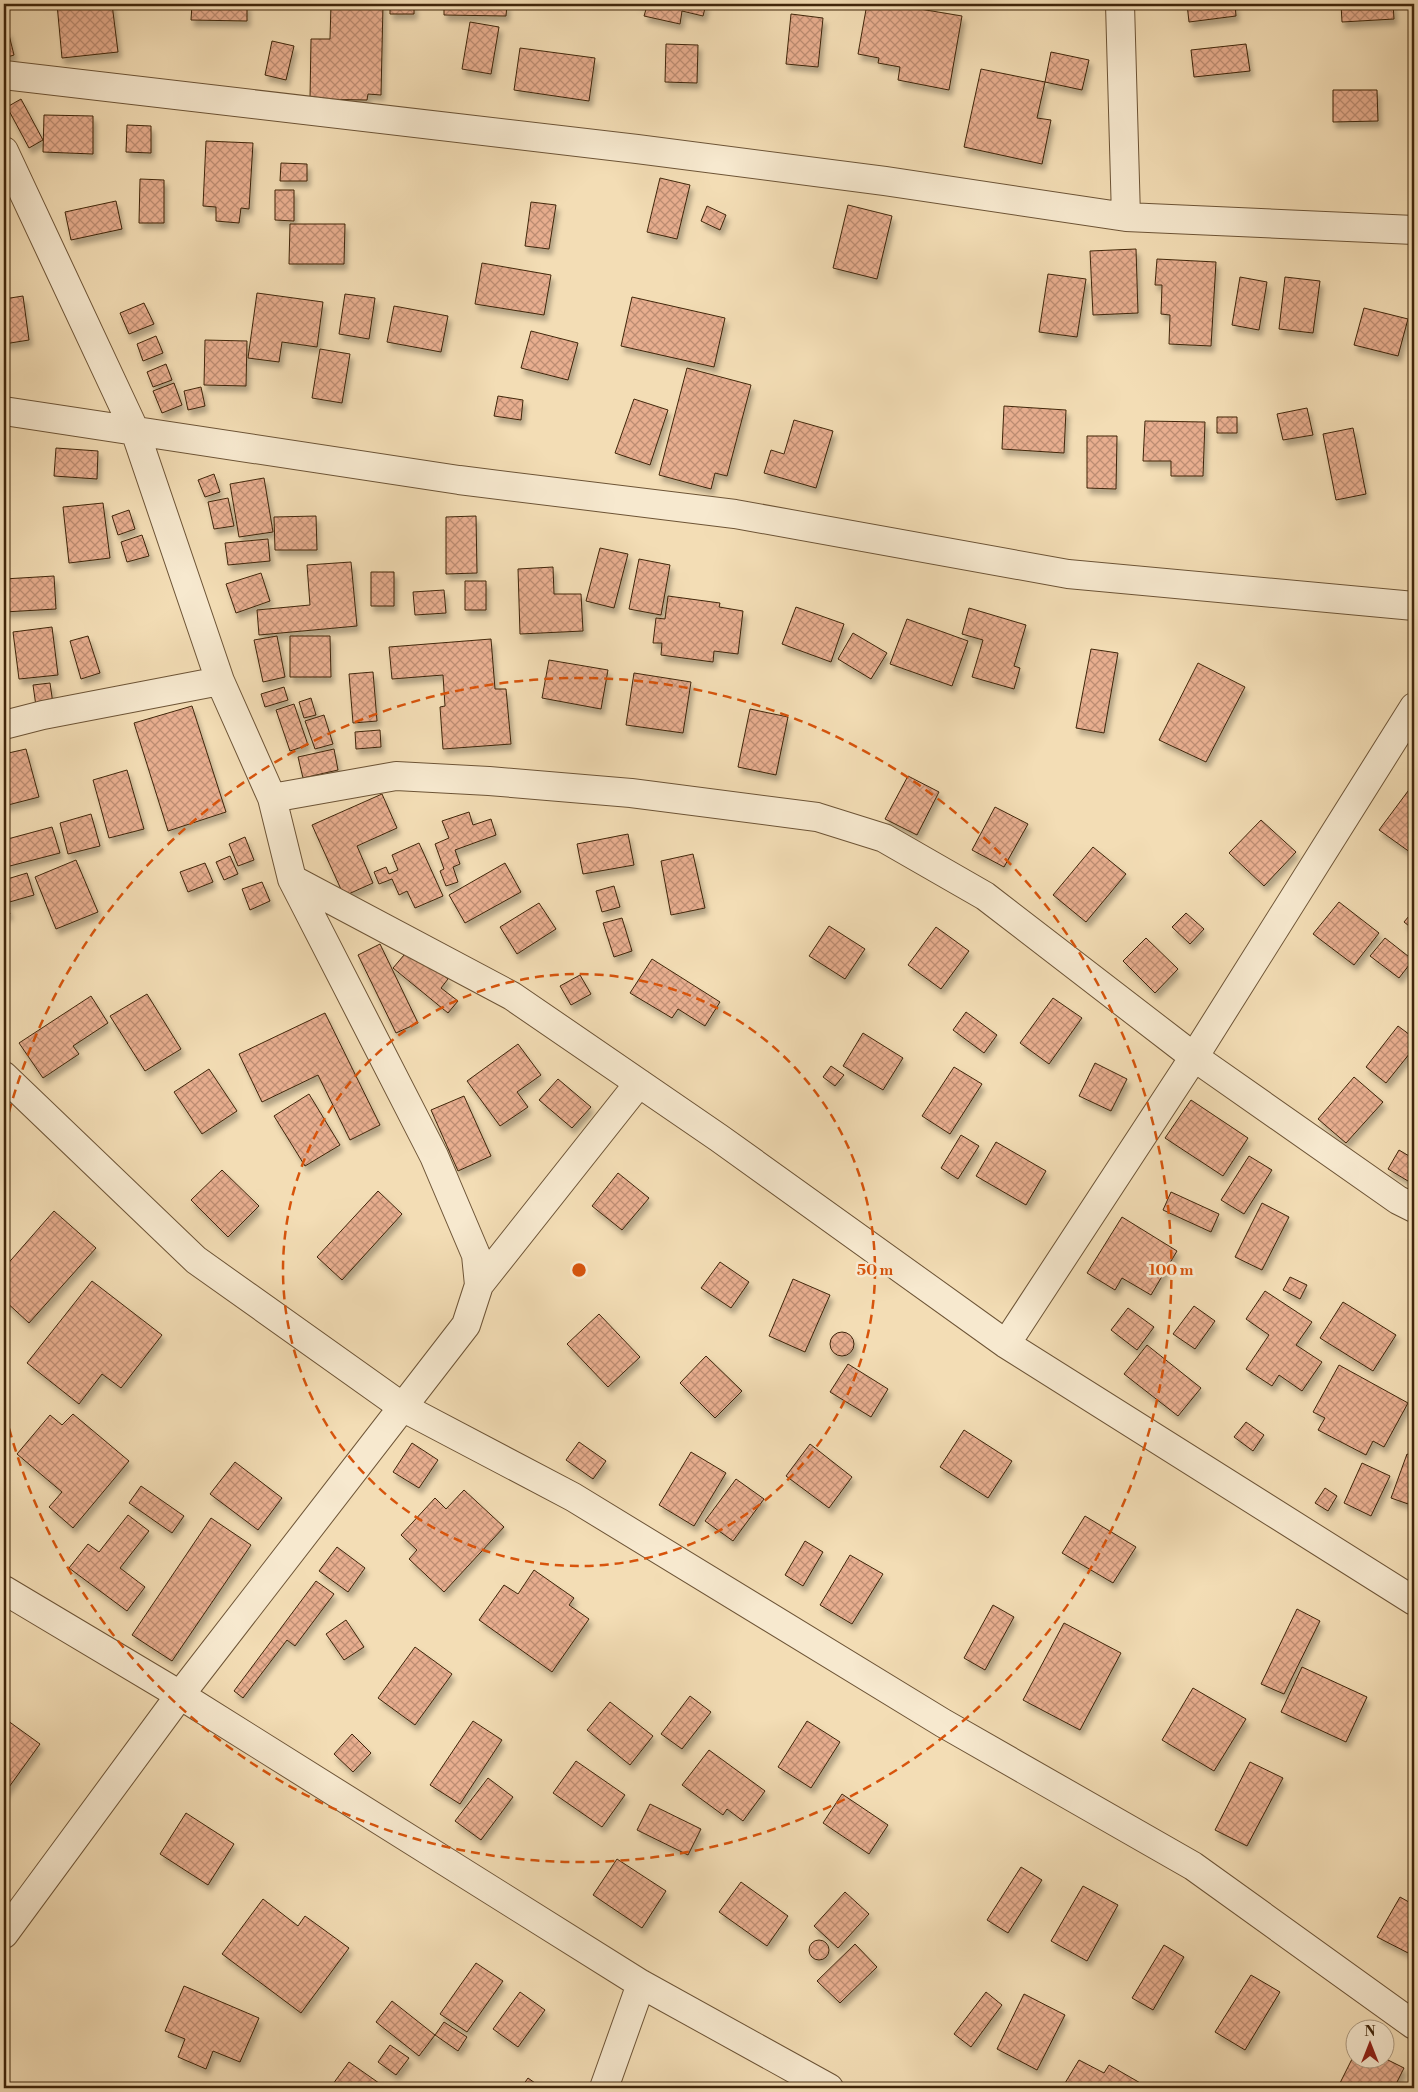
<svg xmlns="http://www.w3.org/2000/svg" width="1418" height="2092" font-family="'Libre Bodoni',serif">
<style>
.building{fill:url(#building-cross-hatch);stroke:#40260b;filter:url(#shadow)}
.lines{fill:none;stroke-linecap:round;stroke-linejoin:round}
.minor-casing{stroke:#6d5436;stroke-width:30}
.minor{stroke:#f7e9cf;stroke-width:28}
.ring{fill:none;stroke:#d7540c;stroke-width:2.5;stroke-dasharray:9 6}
.centre{fill:#d7540c;stroke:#f7e9cf;stroke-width:2.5}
.ring-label{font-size:15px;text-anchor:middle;font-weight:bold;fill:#d7540c;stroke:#f7e9cf;stroke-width:5;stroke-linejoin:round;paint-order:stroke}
</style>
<defs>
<pattern id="building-cross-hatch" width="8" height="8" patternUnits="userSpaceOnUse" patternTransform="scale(1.25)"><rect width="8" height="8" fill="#e8ae8f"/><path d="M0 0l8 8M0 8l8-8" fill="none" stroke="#bd8d73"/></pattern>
<filter id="shadow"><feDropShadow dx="3" dy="5.5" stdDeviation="2.5" flood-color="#0004"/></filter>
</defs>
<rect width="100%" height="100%" fill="#f3ddb5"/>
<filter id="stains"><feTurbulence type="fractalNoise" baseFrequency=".004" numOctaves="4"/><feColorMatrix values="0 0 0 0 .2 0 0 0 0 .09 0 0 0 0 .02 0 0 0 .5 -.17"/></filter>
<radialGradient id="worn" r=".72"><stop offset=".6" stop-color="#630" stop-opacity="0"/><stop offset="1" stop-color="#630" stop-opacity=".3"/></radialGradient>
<!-- building -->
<path class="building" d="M 57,4 L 112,4 L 118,52 L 62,58 Z
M 192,4 L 247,4 L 247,21 L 191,20 Z
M 331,4 L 383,4 L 381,95 L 368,94 L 367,100 L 310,99 L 311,39 L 330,39 Z
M 390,4 L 414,4 L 414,14 L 390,14 Z
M 444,4 L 507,4 L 506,16 L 444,15 Z
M 637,4 L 706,4 L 703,16 L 682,11 L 680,24 L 644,16 L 647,6 Z
M 867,4 L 890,4 L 962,16 L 949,90 L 898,80 L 900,67 L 878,63 L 879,58 L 858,54 Z
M 1187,4 L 1235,4 L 1236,16 L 1189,22 Z
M 1341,4 L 1393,4 L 1394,19 L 1342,22 Z
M 791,14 L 823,18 L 818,67 L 786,64 Z
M 470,22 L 499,27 L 491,74 L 462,69 Z
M 8,31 L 14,55 L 4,58 L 4,32 Z
M 272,41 L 294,46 L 286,80 L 265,75 Z
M 666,44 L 698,45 L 697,83 L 665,82 Z
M 1246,44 L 1250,71 L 1194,77 L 1191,50 Z
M 520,48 L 595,58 L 589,101 L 514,90 Z
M 1051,52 L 1089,60 L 1082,90 L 1045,82 Z
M 981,69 L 1045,82 L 1037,118 L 1051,120 L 1042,164 L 964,147 Z
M 1333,90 L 1377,90 L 1378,121 L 1333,122 Z
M 21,99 L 43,140 L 29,148 L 7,107 Z
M 44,115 L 93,116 L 93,154 L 43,152 Z
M 127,125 L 151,126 L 151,153 L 126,152 Z
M 206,141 L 253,143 L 249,209 L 241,208 L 239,223 L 216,221 L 216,207 L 203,206 Z
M 281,163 L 307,164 L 307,181 L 280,181 Z
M 660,178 L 690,185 L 677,239 L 647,232 Z
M 140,179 L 164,180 L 164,223 L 139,223 Z
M 275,190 L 294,190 L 294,221 L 275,220 Z
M 116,201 L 122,229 L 71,240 L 65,212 Z
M 531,202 L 556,205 L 549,249 L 525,246 Z
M 848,205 L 892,216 L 877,279 L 833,268 Z
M 707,206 L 726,215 L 720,230 L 701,221 Z
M 290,224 L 345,224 L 344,264 L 289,264 Z
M 1136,249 L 1138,313 L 1093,315 L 1090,251 Z
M 1157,259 L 1216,262 L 1211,346 L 1169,344 L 1170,315 L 1161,314 L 1162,285 L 1155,285 Z
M 482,263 L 551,275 L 544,315 L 475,304 Z
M 1048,274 L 1086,279 L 1077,337 L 1039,332 Z
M 1240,277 L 1267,282 L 1259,330 L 1232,325 Z
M 1285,277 L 1320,281 L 1313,333 L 1279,329 Z
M 257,293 L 323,302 L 317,347 L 282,342 L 279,362 L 248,358 Z
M 345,294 L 375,298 L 369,339 L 339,334 Z
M 23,296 L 29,340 L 4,344 L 4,299 Z
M 632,297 L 725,318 L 714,367 L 621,346 Z
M 144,303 L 154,324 L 129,334 L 120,313 Z
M 394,306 L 448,316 L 441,352 L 387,342 Z
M 1364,308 L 1408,319 L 1398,356 L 1354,345 Z
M 531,331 L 578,343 L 568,380 L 521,368 Z
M 156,336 L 163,353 L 143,361 L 137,344 Z
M 205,340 L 247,341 L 246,386 L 204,385 Z
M 320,349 L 350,354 L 342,403 L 312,398 Z
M 166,364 L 172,380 L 153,387 L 147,372 Z
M 687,368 L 751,385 L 727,476 L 715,473 L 711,489 L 659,475 Z
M 174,383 L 182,405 L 162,413 L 153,391 Z
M 201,387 L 205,406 L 188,410 L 184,391 Z
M 498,396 L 523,400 L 521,420 L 494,416 Z
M 634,399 L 668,410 L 650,465 L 615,453 Z
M 1004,406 L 1066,410 L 1064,453 L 1002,449 Z
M 1307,408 L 1313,435 L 1283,440 L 1277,414 Z
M 1217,417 L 1237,417 L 1237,433 L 1217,433 Z
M 794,420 L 833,431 L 816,488 L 764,473 L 771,450 L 784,454 Z
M 1145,421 L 1205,422 L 1203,476 L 1171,476 L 1171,461 L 1143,461 Z
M 1353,428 L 1366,494 L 1336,500 L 1323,434 Z
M 1087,436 L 1117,436 L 1116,489 L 1087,488 Z
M 56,448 L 98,451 L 97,479 L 54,476 Z
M 214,474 L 220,492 L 205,497 L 198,480 Z
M 264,478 L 273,532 L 239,537 L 230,484 Z
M 228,498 L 234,526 L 214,529 L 208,502 Z
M 103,503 L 110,558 L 69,563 L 63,507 Z
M 129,510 L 135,529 L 118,535 L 112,516 Z
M 316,516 L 317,550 L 275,550 L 274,517 Z
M 476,516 L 477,573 L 446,574 L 446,517 Z
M 142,535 L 149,556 L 127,562 L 121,542 Z
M 268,539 L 270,561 L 228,565 L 225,543 Z
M 600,548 L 628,554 L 614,608 L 586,601 Z
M 639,559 L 670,565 L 661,615 L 629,609 Z
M 351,562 L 357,626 L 259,635 L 257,610 L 310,605 L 307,565 Z
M 553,567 L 554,594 L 581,594 L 583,631 L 520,634 L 518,569 Z
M 371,572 L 394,572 L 394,606 L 371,606 Z
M 261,573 L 270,601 L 236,613 L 226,584 Z
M 54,576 L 56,609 L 4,612 L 4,579 Z
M 465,581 L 486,581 L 486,610 L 465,610 Z
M 444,590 L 446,613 L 415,615 L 413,592 Z
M 668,596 L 720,603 L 719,607 L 743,611 L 738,654 L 714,651 L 713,662 L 661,655 L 662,643 L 653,643 L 656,618 L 665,619 Z
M 796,607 L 844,624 L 831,662 L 782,644 Z
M 969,608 L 1026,625 L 1014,666 L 1020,668 L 1014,689 L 972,677 L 983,640 L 962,634 Z
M 907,619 L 968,641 L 952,686 L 890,664 Z
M 52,627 L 58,675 L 19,679 L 13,632 Z
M 853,633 L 887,653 L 871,679 L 838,659 Z
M 88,636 L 100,673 L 81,679 L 70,641 Z
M 277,636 L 285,677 L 263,682 L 254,640 Z
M 290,636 L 330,636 L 331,677 L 290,677 Z
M 491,639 L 495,689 L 506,689 L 511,744 L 443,749 L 440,707 L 445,706 L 443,675 L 392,679 L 389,647 Z
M 1091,649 L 1118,653 L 1104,733 L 1076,728 Z
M 549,660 L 608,670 L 601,709 L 542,698 Z
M 1198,663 L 1245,687 L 1206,762 L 1159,740 Z
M 373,672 L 377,721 L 353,723 L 349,674 Z
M 634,673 L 691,682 L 683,733 L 626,725 Z
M 50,683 L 53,704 L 36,706 L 33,685 Z
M 284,687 L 288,700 L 265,707 L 261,694 Z
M 311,698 L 316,715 L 304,718 L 299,702 Z
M 294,704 L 308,745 L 290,751 L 276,710 Z
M 192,706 L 226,812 L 168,831 L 134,723 Z
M 750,709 L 788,717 L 776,775 L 738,767 Z
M 324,715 L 333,744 L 315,749 L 305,721 Z
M 380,730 L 381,747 L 356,749 L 355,732 Z
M 26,749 L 39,797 L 4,806 L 4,754 Z
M 334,749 L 338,770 L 303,778 L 298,757 Z
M 127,770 L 144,829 L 109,838 L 93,780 Z
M 908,776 L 939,792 L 917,835 L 885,819 Z
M 1414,783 L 1414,855 L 1379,830 Z
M 382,794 L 397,828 L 357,846 L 373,883 L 344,896 L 312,825 Z
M 995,807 L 1028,824 L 1004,867 L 972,850 Z
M 469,812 L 473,825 L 491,819 L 496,835 L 455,850 L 460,864 L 453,867 L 458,882 L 446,886 L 440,871 L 444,869 L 435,844 L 449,838 L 442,821 Z
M 91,814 L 100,846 L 68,854 L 60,823 Z
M 1261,820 L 1296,852 L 1264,886 L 1229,853 Z
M 52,827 L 60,853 L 6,867 L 4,840 Z
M 628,834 L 634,865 L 583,874 L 577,844 Z
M 245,837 L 254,860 L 238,866 L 229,844 Z
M 419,843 L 443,896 L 415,908 L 407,891 L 399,895 L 392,879 L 379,884 L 374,872 L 386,867 L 389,874 L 398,870 L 392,855 Z
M 1093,847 L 1126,874 L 1086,922 L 1053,895 Z
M 693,854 L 705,908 L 671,915 L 661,861 Z
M 230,856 L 238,874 L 224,880 L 216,862 Z
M 76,860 L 98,912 L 56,929 L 35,877 Z
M 205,863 L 213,882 L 188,892 L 180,872 Z
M 505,863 L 521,892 L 465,923 L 449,895 Z
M 27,873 L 34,895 L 6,903 L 10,914 L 4,916 L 4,880 Z
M 262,882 L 270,901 L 250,910 L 242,889 Z
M 614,886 L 620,907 L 602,912 L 596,891 Z
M 1339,902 L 1379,933 L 1354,965 L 1313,934 Z
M 539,903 L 556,929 L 517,954 L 500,927 Z
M 1414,910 L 1414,930 L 1404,922 Z
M 1186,913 L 1204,929 L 1190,944 L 1172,927 Z
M 622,918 L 632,951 L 614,957 L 603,923 Z
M 829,926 L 865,949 L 845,979 L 809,956 Z
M 936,927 L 969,951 L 941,989 L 908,965 Z
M 1146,938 L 1178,969 L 1155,993 L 1123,961 Z
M 1385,938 L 1413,960 L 1399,978 L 1370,956 Z
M 380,944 L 418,1023 L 396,1033 L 358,955 Z
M 410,948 L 448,979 L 441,988 L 458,1001 L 448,1013 L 393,968 Z
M 652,959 L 720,1002 L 705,1026 L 678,1009 L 672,1018 L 630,993 Z
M 580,975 L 591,994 L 571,1005 L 560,986 Z
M 147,994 L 181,1049 L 145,1071 L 110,1016 Z
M 91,996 L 108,1023 L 73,1046 L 79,1054 L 43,1078 L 19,1043 Z
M 1053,998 L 1082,1018 L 1049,1064 L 1020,1043 Z
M 966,1012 L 997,1035 L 984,1053 L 953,1030 Z
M 325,1013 L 380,1125 L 350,1140 L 318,1075 L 262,1102 L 239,1054 Z
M 1398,1026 L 1414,1038 L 1414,1048 L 1386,1083 L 1366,1067 Z
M 863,1033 L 903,1058 L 883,1090 L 843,1066 Z
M 518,1044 L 541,1075 L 517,1092 L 528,1107 L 500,1126 L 467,1081 Z
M 1095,1063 L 1127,1079 L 1111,1111 L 1079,1096 Z
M 831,1066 L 844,1075 L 835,1086 L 823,1077 Z
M 954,1067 L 982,1084 L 950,1134 L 922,1116 Z
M 209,1069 L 237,1111 L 202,1134 L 174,1092 Z
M 1354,1077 L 1383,1102 L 1346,1143 L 1318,1119 Z
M 558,1079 L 591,1107 L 572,1128 L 539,1100 Z
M 309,1094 L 340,1145 L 305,1166 L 274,1116 Z
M 464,1096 L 491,1156 L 458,1171 L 431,1110 Z
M 1191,1100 L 1248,1138 L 1223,1176 L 1165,1138 Z
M 961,1135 L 979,1146 L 958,1179 L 941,1168 Z
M 996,1142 L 1046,1171 L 1026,1205 L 976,1176 Z
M 1399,1150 L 1414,1159 L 1414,1171 L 1408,1181 L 1388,1169 Z
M 1249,1156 L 1272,1170 L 1244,1214 L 1221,1200 Z
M 222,1170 L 259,1206 L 228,1237 L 191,1200 Z
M 618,1173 L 649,1198 L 622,1230 L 592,1206 Z
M 378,1191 L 402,1214 L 342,1280 L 317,1257 Z
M 1171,1192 L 1219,1214 L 1211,1232 L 1163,1210 Z
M 1262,1203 L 1289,1217 L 1262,1270 L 1235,1257 Z
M 54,1211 L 96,1248 L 29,1323 L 4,1300 L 4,1268 Z
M 1122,1217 L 1177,1251 L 1151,1295 L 1122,1278 L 1115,1290 L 1087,1273 Z
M 720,1262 L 749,1282 L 731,1308 L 701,1288 Z
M 1290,1277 L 1307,1285 L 1300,1299 L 1283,1290 Z
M 793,1279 L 830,1295 L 805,1352 L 769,1336 Z
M 92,1281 L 162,1335 L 121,1388 L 102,1374 L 79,1404 L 27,1363 Z
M 1265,1291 L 1312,1322 L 1296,1345 L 1322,1362 L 1302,1391 L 1279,1375 L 1272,1386 L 1246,1369 L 1269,1335 L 1246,1319 Z
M 1343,1302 L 1396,1335 L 1373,1371 L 1320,1338 Z
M 1194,1306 L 1215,1321 L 1195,1349 L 1173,1334 Z
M 1128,1308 L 1154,1327 L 1137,1350 L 1111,1330 Z
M 599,1314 L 640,1357 L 608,1387 L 567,1344 Z
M830 1344a12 12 0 1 1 24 0a12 12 0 1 1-24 0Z
M 1147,1345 L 1201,1388 L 1178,1416 L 1124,1374 Z
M 706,1356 L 742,1391 L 715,1418 L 680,1383 Z
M 848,1364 L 888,1389 L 871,1417 L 830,1392 Z
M 1339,1365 L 1408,1403 L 1384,1447 L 1373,1441 L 1366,1455 L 1318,1430 L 1325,1418 L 1313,1412 Z
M 73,1414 L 129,1461 L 73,1528 L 49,1507 L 62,1492 L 17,1454 L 50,1415 L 62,1425 Z
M 1246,1422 L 1264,1435 L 1253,1451 L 1234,1437 Z
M 964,1430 L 1012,1461 L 988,1498 L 940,1467 Z
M 579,1442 L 606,1461 L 593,1479 L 566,1460 Z
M 412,1443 L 438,1460 L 419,1488 L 393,1472 Z
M 810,1444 L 852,1477 L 829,1508 L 786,1476 Z
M 691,1452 L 726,1473 L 694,1526 L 659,1505 Z
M 1407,1454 L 1414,1457 L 1414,1506 L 1391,1498 Z
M 235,1462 L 282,1498 L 258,1530 L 210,1494 Z
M 1362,1463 L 1390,1476 L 1371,1516 L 1344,1503 Z
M 736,1479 L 764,1499 L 733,1541 L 705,1521 Z
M 141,1486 L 184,1516 L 172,1533 L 129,1503 Z
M 1325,1488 L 1337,1496 L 1328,1511 L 1315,1503 Z
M 464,1490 L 504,1527 L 444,1592 L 409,1559 L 417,1550 L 401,1535 L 435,1498 L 446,1509 Z
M 128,1515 L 149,1531 L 120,1568 L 145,1587 L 127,1611 L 69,1568 L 88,1544 L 99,1552 Z
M 1085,1516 L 1136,1547 L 1113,1583 L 1062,1553 Z
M 211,1518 L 251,1545 L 172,1661 L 132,1635 Z
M 805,1541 L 823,1552 L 803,1586 L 785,1575 Z
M 337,1547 L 365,1568 L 348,1592 L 319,1571 Z
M 850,1555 L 883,1574 L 852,1624 L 820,1605 Z
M 534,1570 L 574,1598 L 569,1605 L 589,1619 L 552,1672 L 479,1620 L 504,1585 L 518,1594 Z
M 316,1581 L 334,1594 L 295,1646 L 287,1640 L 243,1698 L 234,1691 Z
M 993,1605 L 1014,1617 L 985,1670 L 964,1658 Z
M 1297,1609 L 1320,1621 L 1284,1694 L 1261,1684 Z
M 346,1620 L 364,1647 L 344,1660 L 326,1634 Z
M 1064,1623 L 1121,1653 L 1080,1730 L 1023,1700 Z
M 415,1647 L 452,1674 L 415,1725 L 378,1698 Z
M 1302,1667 L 1367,1697 L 1346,1742 L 1281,1712 Z
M 1193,1688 L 1246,1719 L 1214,1771 L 1162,1740 Z
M 690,1696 L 711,1712 L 682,1749 L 661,1734 Z
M 610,1702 L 653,1736 L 630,1765 L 587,1730 Z
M 4,1718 L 40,1744 L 4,1794 Z
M 473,1721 L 502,1740 L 460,1804 L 430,1785 Z
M 807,1721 L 840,1742 L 811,1788 L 778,1767 Z
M 352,1734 L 371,1753 L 353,1772 L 334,1754 Z
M 709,1750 L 765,1791 L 743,1821 L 727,1809 L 723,1815 L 682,1785 Z
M 576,1761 L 625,1795 L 602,1827 L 553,1793 Z
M 1250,1762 L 1283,1778 L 1247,1846 L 1215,1830 Z
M 488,1778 L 513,1797 L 481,1840 L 455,1821 Z
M 842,1794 L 888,1825 L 869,1854 L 823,1823 Z
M 650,1804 L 701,1829 L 688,1855 L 637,1830 Z
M 186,1813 L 234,1844 L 208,1885 L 160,1854 Z
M 617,1859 L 666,1891 L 642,1928 L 593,1895 Z
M 1021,1867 L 1042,1880 L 1008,1933 L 987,1920 Z
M 741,1882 L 788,1916 L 767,1946 L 719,1912 Z
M 1083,1886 L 1118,1905 L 1087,1961 L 1051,1941 Z
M 845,1892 L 869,1914 L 838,1948 L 814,1926 Z
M 1400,1897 L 1414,1905 L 1414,1956 L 1377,1937 Z
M 263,1899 L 298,1926 L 305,1916 L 349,1948 L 301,2013 L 222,1954 Z
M809 1950a10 10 0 1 1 20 0a10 10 0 1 1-20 0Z
M 855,1944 L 877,1967 L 840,2003 L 817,1981 Z
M 1164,1945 L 1184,1957 L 1153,2010 L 1132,1998 Z
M 476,1963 L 503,1981 L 467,2032 L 440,2014 Z
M 1251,1975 L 1280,1992 L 1245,2050 L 1215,2032 Z
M 184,1986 L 259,2018 L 240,2062 L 213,2051 L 206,2069 L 178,2057 L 185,2039 L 165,2031 Z
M 520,1992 L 545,2010 L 518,2047 L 493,2029 Z
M 986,1992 L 1002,2005 L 971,2047 L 954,2034 Z
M 1024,1994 L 1065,2015 L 1037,2070 L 997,2049 Z
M 392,2001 L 435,2035 L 419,2056 L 376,2022 Z
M 444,2022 L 467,2037 L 458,2051 L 435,2035 Z
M 390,2045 L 409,2058 L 396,2075 L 378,2062 Z
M 1356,2051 L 1356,2060 L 1386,2059 L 1404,2068 L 1394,2088 L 1351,2088 L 1340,2083 Z
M 1079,2060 L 1104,2073 L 1109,2065 L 1149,2088 L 1062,2088 Z
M 349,2062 L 386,2088 L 330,2088 Z
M 528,2078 L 542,2088 L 521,2088 Z"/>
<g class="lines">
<!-- minor casing -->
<g class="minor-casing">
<path id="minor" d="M 1120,4 L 1126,217
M 4,75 L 637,149 L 885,181 L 1126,217 L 1414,230
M 4,151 L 135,431 L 220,681 L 272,798 L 292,879 L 434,1156 L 476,1255 L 479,1285 L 466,1325 L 180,1695 L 4,1934
M 4,411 L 459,480 L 735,514 L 1068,574 L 1414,606
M 4,725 L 43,715 L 220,681
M 272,798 L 396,776 L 489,781 L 631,793 L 817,817 L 884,838 L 985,896 L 1194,1057 L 1398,1200 L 1414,1208
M 292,879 L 512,996 L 719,1138 L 1006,1344 L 1414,1601
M 4,1076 L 196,1260 L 404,1408 L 573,1497 L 943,1723 L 1193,1866 L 1414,2025
M 479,1285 L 639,1083
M 1006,1344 L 1194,1057 L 1414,707
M 4,1590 L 180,1695 L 641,1984 L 829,2088
M 604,2088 L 641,1984"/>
</g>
<!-- minor -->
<use href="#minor" class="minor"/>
</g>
<!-- distance rings -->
<g class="ring">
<circle cx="579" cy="1270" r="296"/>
<path d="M5 1127A592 592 0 1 1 5 1413"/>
</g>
<circle cx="579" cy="1270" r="8" class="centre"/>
<g class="ring-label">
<text x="875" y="1275">50 m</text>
<text x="1171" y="1275">100 m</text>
</g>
<!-- margin -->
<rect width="1418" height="2092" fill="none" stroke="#f3ddb5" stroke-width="20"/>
<rect x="5" y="5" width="1408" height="2082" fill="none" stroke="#40260b" stroke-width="2.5"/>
<rect x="10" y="10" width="1398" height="2072" fill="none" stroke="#40260b"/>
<!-- north arrow -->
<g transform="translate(1370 2044)"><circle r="24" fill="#f7e9cf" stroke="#ae9b81"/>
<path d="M0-4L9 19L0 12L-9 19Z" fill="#8f2418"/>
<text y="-8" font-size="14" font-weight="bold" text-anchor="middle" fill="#40260b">N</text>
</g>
<rect width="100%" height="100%" filter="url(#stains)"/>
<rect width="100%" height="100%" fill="url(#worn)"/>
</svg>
